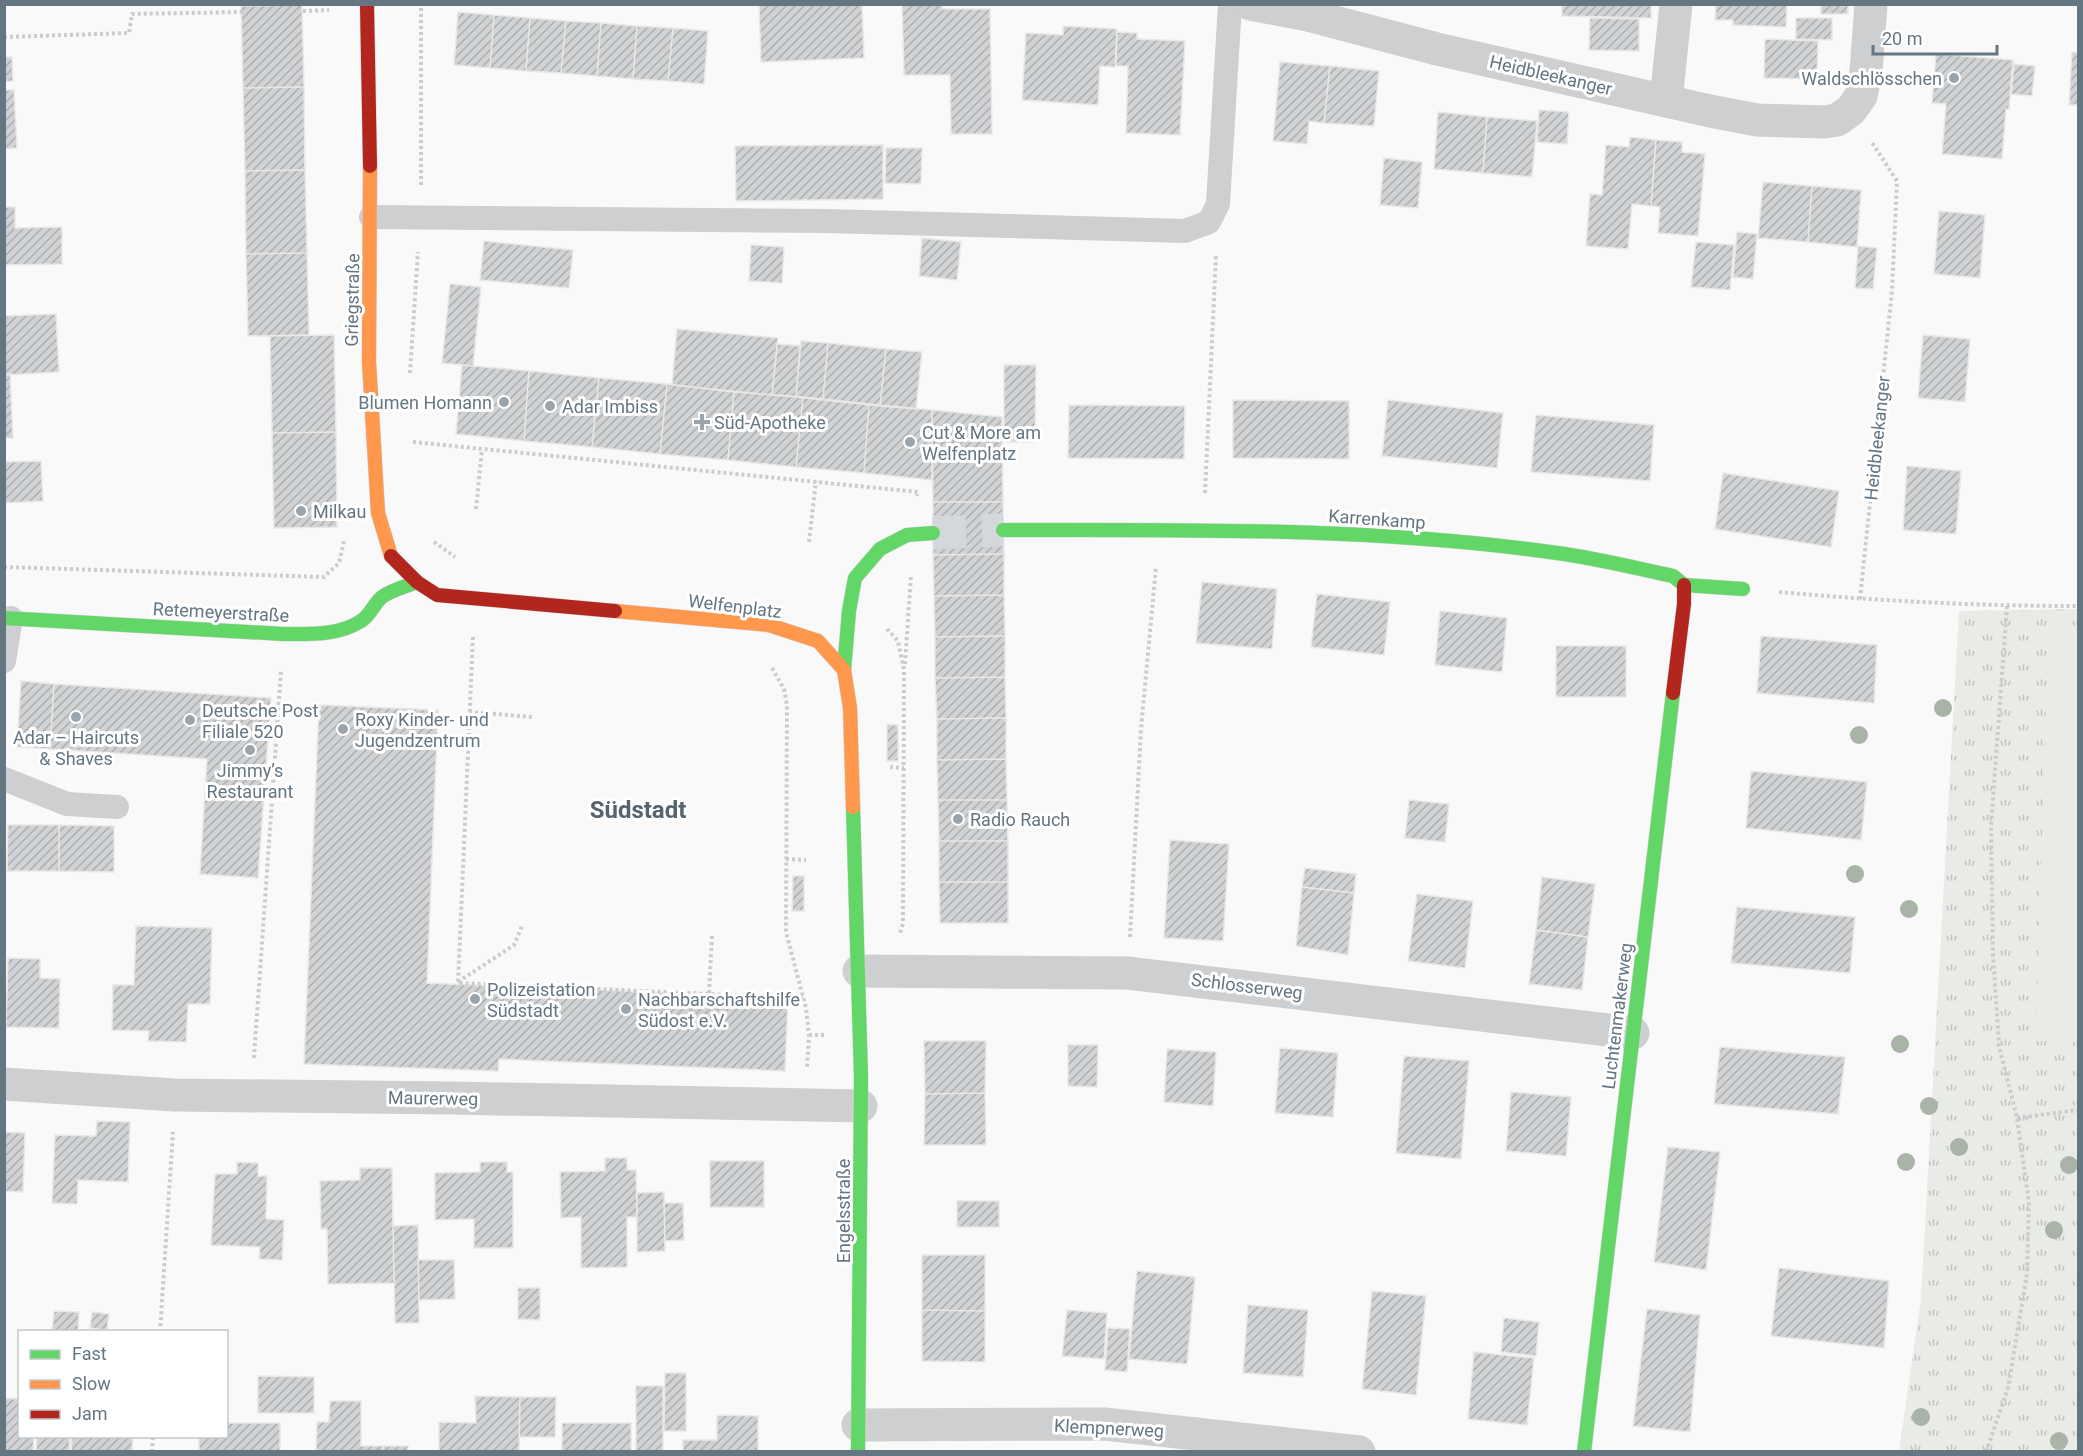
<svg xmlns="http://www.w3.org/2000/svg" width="2083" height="1456" font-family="Roboto,sans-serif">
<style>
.park{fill:url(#park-tufts)}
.pitch{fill:#e8ebe6}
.building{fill:url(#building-hatch);stroke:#e8e8e8;stroke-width:1.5}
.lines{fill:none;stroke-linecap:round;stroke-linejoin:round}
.secondary-tunnel{stroke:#d4d8dc;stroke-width:33;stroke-dasharray:33 16;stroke-linecap:butt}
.fast-casing{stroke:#d5d6d7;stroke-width:15}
.slow-casing{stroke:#d5d6d7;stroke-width:15}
.jam-casing{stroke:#d5d6d7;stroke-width:15}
.path{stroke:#cbcccd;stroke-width:4;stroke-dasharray:3 3;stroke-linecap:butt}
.lane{stroke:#cecfd0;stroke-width:24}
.street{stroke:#cecfd0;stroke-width:33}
.fast{stroke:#63d668;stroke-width:14}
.slow{stroke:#ff974d;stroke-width:14}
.jam{stroke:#b3261e;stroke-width:14}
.tree{fill:#a9b3a7}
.poi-dot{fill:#99a4ac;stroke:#fff;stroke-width:2}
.labels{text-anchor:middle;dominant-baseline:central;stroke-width:6;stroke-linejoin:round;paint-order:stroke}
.street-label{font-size:18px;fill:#657683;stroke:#fff}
.poi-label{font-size:18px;fill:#657683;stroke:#fff;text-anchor:start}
.district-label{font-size:24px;font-weight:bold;fill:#57646e;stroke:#fff}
</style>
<defs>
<pattern id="park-tufts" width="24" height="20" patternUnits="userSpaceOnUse" patternTransform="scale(1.5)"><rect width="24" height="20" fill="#e8ebe6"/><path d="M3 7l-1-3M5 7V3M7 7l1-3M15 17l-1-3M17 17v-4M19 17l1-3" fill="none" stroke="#c0c3c0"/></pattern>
<pattern id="building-hatch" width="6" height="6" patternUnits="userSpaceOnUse" patternTransform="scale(1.5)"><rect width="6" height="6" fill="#d0d2d3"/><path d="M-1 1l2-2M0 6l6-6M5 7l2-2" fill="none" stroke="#acafb1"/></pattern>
</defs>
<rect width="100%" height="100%" fill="#f9f9f9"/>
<!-- park -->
<path class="park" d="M 2078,609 L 2078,1451 L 1899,1452 L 1921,1299 L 1959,611 Z"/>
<!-- pitch -->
<path class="pitch" d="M 2048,630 L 2078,631 L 2078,1042 L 2036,1041 Z"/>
<!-- building -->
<path class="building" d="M 759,4 L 862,4 L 864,58 L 761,62 Z
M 902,4 L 942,4 L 942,9 L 990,9 L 992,134 L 951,134 L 950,75 L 904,75 Z
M 1562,4 L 1651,4 L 1651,18 L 1562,16 Z
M 1716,4 L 1787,4 L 1786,27 L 1733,25 L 1733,20 L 1715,20 Z
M 1821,4 L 1848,4 L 1848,14 L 1821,14 Z
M 302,5 L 304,87 L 243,88 L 241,6 Z
M 458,12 L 494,15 L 490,68 L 454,65 Z
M 494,15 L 530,18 L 526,71 L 490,68 Z
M 530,18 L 566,21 L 561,73 L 526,71 Z
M 1590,18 L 1639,19 L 1639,51 L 1589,50 Z
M 1796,18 L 1832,18 L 1832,40 L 1796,39 Z
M 566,21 L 601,23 L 597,76 L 561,73 Z
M 601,23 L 637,26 L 633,79 L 597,76 Z
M 637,26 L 673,28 L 668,81 L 633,79 Z
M 1063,26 L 1117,29 L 1115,67 L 1100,66 L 1098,105 L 1022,100 L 1026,33 L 1063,35 Z
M 673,28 L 708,31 L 704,84 L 668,81 Z
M 1117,32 L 1137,33 L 1137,39 L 1185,41 L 1180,135 L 1126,133 L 1128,66 L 1116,66 Z
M 1765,39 L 1818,41 L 1817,79 L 1764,78 Z
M 2072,52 L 2078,53 L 2078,105 L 2069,105 Z
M 1936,54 L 2013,60 L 2009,109 L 2006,109 L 2002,159 L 1942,154 L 1946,104 L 1932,103 Z
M 4,57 L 12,57 L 13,81 L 4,82 Z
M 1280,62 L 1330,66 L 1324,123 L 1309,121 L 1307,144 L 1273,141 Z
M 2014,64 L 2035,66 L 2032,96 L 2011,94 Z
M 1330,66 L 1379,71 L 1374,126 L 1324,123 Z
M 304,87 L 305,170 L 245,171 L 243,88 Z
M 4,90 L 14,90 L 17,148 L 4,149 Z
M 1539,110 L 1569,112 L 1567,144 L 1537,142 Z
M 1438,112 L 1487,117 L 1483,173 L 1434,169 Z
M 1487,117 L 1537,121 L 1532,177 L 1483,173 Z
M 1630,137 L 1656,140 L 1651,206 L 1632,204 L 1628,249 L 1586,246 L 1590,194 L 1602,195 L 1606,145 L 1629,147 Z
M 1656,140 L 1682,142 L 1682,152 L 1705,154 L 1698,236 L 1658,233 L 1660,207 L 1651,206 Z
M 883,145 L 883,199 L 736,201 L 735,146 Z
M 886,148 L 922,148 L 921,184 L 885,183 Z
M 1384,158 L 1422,162 L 1418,208 L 1380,205 Z
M 305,170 L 307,253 L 246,254 L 245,171 Z
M 1763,182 L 1812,186 L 1808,242 L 1758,238 Z
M 1812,186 L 1861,190 L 1857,247 L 1808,242 Z
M 4,207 L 15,207 L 15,228 L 62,227 L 62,264 L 4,265 Z
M 1939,211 L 1985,215 L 1980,278 L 1934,274 Z
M 1737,232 L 1757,234 L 1753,279 L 1733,277 Z
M 922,238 L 961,242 L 957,280 L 919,276 Z
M 484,241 L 573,250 L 569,288 L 480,280 Z
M 1696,242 L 1734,245 L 1730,290 L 1691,287 Z
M 751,245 L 784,247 L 782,283 L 749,281 Z
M 1858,246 L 1877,248 L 1873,289 L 1855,288 Z
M 307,253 L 309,335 L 248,336 L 246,254 Z
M 450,284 L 481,287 L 473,366 L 442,363 Z
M 56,314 L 59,372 L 4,375 L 4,316 Z
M 677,329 L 778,338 L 772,395 L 672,385 Z
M 334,335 L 336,432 L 272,433 L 270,336 Z
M 1923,335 L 1970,339 L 1965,402 L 1918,398 Z
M 801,341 L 828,343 L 823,400 L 796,397 Z
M 828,343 L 886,349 L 880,406 L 823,400 Z
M 777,344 L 800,346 L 796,397 L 772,395 Z
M 886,349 L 922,352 L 916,409 L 880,406 Z
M 462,365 L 529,371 L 524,441 L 456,434 Z
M 1004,365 L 1036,365 L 1035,442 L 1004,442 Z
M 529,371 L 599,378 L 592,447 L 524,441 Z
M 10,374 L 13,438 L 4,438 L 4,375 Z
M 599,378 L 667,384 L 660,454 L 592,447 Z
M 667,384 L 734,392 L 728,460 L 660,454 Z
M 734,392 L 803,397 L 796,467 L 728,460 Z
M 803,397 L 869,404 L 864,473 L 796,467 Z
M 1233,400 L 1349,401 L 1349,459 L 1233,458 Z
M 1388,400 L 1503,413 L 1497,468 L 1382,456 Z
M 869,404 L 932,410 L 932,480 L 864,473 Z
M 1069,405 L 1185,406 L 1184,459 L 1068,458 Z
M 932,410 L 1002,417 L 1003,502 L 933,502 Z
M 1536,415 L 1654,425 L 1650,481 L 1531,472 Z
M 336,432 L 337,527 L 274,528 L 272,433 Z
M 41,461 L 43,501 L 4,503 L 4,462 Z
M 1907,466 L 1961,471 L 1956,534 L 1903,530 Z
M 1723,473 L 1839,491 L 1831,547 L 1715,529 Z
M 933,502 L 1003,502 L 1004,554 L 933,555 Z
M 1004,554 L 1004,595 L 934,596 L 933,555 Z
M 1202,582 L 1277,589 L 1272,649 L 1196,643 Z
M 1317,594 L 1390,602 L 1384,655 L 1311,647 Z
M 1004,595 L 1005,636 L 935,637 L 934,596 Z
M 1440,611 L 1507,618 L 1502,672 L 1435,665 Z
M 1005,636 L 1005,677 L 935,678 L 935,637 Z
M 1761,636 L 1877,645 L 1874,703 L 1757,693 Z
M 1556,646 L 1626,646 L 1626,697 L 1556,697 Z
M 1005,677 L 1006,718 L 937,719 L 935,678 Z
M 21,681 L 54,684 L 50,749 L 17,747 Z
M 54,684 L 271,698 L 258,878 L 200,874 L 207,759 L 50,749 Z
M 319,705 L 438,710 L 427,983 L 788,998 L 785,1071 L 499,1059 L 498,1071 L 304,1064 Z
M 1006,718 L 1006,759 L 937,760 L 937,719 Z
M 887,724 L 898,725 L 898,761 L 887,761 Z
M 1006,759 L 1007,800 L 938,800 L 937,760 Z
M 1751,771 L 1867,782 L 1861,840 L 1746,828 Z
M 938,800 L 1007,800 L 1008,841 L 939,841 Z
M 1409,800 L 1449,804 L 1445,842 L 1405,838 Z
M 8,825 L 59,825 L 59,871 L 7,871 Z
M 59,825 L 114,826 L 114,872 L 59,871 Z
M 1170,840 L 1229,844 L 1223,941 L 1164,938 Z
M 939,841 L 1008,841 L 1008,882 L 939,882 Z
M 1305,868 L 1356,874 L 1354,893 L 1302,887 Z
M 793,876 L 804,876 L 804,911 L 792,911 Z
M 1542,877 L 1595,884 L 1588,937 L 1536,930 Z
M 939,882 L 1008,882 L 1008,923 L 940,923 Z
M 1302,887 L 1354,893 L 1348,955 L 1296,946 Z
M 1417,894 L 1473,901 L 1465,968 L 1408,961 Z
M 1737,907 L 1855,917 L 1850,973 L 1731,963 Z
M 136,926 L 212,928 L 210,1004 L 188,1004 L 186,1042 L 148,1041 L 149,1031 L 112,1030 L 113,985 L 134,985 Z
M 1536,930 L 1588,937 L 1582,990 L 1529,984 Z
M 8,958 L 40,959 L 40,978 L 60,979 L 59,1028 L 6,1027 Z
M 924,1041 L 986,1041 L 985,1093 L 925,1094 Z
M 1068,1045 L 1098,1045 L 1097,1087 L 1068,1086 Z
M 1720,1047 L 1845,1057 L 1838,1114 L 1714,1104 Z
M 1280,1048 L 1338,1053 L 1333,1117 L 1275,1113 Z
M 1167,1049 L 1216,1052 L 1213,1106 L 1164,1102 Z
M 1404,1056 L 1469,1061 L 1461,1159 L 1396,1153 Z
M 1511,1092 L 1571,1097 L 1566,1156 L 1506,1151 Z
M 985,1093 L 986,1145 L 924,1145 L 925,1094 Z
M 97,1121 L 130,1122 L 128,1182 L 78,1180 L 77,1204 L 52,1203 L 55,1135 L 96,1136 Z
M 4,1132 L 25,1133 L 23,1192 L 4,1191 Z
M 1668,1147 L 1720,1152 L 1706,1270 L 1654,1262 Z
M 605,1158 L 627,1158 L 627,1170 L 636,1170 L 637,1217 L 627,1217 L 627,1267 L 581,1268 L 581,1217 L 561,1218 L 560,1172 L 605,1171 Z
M 710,1161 L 764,1161 L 764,1207 L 710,1207 Z
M 237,1162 L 258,1163 L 258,1176 L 267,1176 L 266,1219 L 284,1220 L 282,1260 L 259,1259 L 260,1247 L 211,1245 L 215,1174 L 237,1174 Z
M 480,1162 L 507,1162 L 507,1172 L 513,1172 L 513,1248 L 474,1248 L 474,1219 L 435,1220 L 435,1173 L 480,1172 Z
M 360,1168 L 392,1168 L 394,1283 L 328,1284 L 327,1229 L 321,1229 L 320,1181 L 360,1180 Z
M 664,1192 L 665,1251 L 637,1252 L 637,1193 Z
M 957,1201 L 999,1201 L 999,1227 L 957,1227 Z
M 664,1203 L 683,1203 L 684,1240 L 665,1241 Z
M 418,1225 L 419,1323 L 395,1323 L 393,1226 Z
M 922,1255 L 985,1255 L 985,1311 L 922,1310 Z
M 418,1260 L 454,1260 L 455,1299 L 419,1300 Z
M 1779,1268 L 1889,1281 L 1884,1348 L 1771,1336 Z
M 1137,1271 L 1195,1277 L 1187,1364 L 1129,1359 Z
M 518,1288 L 540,1288 L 540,1320 L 518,1319 Z
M 1372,1291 L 1426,1296 L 1416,1395 L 1362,1389 Z
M 1248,1305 L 1308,1310 L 1303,1377 L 1243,1373 Z
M 1647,1309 L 1700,1315 L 1690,1432 L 1633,1426 Z
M 922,1310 L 985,1311 L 985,1362 L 922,1361 Z
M 1067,1310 L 1107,1313 L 1104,1359 L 1062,1356 Z
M 54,1311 L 79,1312 L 78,1332 L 52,1332 Z
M 92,1312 L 109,1314 L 107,1330 L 90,1328 Z
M 1504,1318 L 1539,1322 L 1536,1356 L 1501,1352 Z
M 1108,1328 L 1130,1329 L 1127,1372 L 1105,1370 Z
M 1474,1352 L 1534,1358 L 1527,1425 L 1468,1419 Z
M 665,1373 L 686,1373 L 686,1431 L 664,1431 Z
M 258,1376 L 314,1377 L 314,1413 L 258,1413 Z
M 636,1386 L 663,1386 L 663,1452 L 636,1452 Z
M 475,1396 L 520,1397 L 519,1452 L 439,1452 L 439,1422 L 476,1423 Z
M 520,1397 L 556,1397 L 555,1437 L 519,1437 Z
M 4,1398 L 20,1399 L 20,1436 L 34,1436 L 33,1452 L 4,1452 Z
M 330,1401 L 361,1401 L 361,1446 L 383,1446 L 383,1452 L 316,1452 L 317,1422 L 329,1422 Z
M 717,1415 L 758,1416 L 758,1452 L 683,1452 L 683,1440 L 717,1440 Z
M 226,1423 L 280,1423 L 280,1452 L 199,1452 L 199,1436 L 226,1436 Z
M 562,1423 L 631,1423 L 631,1452 L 562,1452 Z
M 37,1436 L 70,1436 L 69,1452 L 36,1452 Z
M 72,1436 L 133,1436 L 132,1452 L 71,1452 Z
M 383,1446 L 408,1446 L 408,1452 L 383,1452 Z"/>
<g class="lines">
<!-- secondary-tunnel -->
<path class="secondary-tunnel" d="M 933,533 L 1003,530"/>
<!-- fast casing -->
<g class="fast-casing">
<path id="fast" d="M 1003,530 C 1187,530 1374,527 1557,553 C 1596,558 1635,568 1673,576 L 1684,585 L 1743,589
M 4,618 L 283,634 C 309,634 338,636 361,621 C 371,615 374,603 382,597 C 391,590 407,586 417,582
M 844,670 L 849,611 L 855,578 L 880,549 L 907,535 L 933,533
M 853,807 L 861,1077 L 858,1452
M 1584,1452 L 1673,693"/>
</g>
<!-- slow casing -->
<g class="slow-casing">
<path id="slow" d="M 370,166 L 369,362 L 378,513 L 391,556
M 615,611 L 769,625 L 818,641 L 844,670 L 850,708 L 853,807"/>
</g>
<!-- jam casing -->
<g class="jam-casing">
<path id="jam" d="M 367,4 L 370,166
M 391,556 L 417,582 L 437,595 L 615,611
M 1673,693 L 1684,604 L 1684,585"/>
</g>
<!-- path -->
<path class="path" d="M 303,11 L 329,10
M 4,37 L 129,33 L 132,14 L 242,12
M 421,185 L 421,4
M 410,373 L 418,252
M 413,442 L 918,492 L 917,496
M 1205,493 L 1216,255
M 476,509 L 482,449
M 434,542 L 455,557
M 809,542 L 816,481
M 4,567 L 324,577 L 339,563 L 344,541
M 1779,592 C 1879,601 1979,606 2078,606
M 1860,599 L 1892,291 L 1897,181 L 1871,141
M 887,629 L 898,641 L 904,670 L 903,923 L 900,934
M 473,637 L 458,983 L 803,998
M 905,664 L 911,575
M 772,668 L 784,689 L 787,705 L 786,932 L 806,1008 L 809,1035 L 807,1068
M 469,712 L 533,717
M 890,767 L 904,768
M 786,859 L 806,860
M 1130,937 L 1141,729 L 1156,567
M 458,982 L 514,945 L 522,926
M 709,993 L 712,936
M 809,1035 L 824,1035
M 254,1058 L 281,671
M 2017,1118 L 2078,1110
M 160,1332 L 173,1132
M 152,1452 L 153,1436
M 1986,1452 L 2008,1388 L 2027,1274 L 2029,1203 L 2017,1118 L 1999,1046 L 1993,954 L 1991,826 L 2007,606"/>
<!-- lane -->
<path class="lane" d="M 371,217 L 829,221 L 1185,231 L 1209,222 L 1218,204 L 1230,4
M 4,661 L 11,618
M 4,779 L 67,804 L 117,807"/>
<!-- street -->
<path class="street" d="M 1250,4 L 1308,15 L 1437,49 L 1710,111 L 1757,120 L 1824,122 L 1837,120 L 1851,110 L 1861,96 L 1866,72 L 1871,4
M 1666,101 L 1676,4
M 859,971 L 1127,973 L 1633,1033
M 4,1084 L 175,1095 L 452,1098 L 861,1106
M 858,1425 L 1105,1424 L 1359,1452"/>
<!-- fast -->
<use href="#fast" class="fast"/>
<!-- slow -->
<use href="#slow" class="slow"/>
<!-- jam -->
<use href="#jam" class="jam"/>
</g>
<!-- trees -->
<g class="tree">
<circle cx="1943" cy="708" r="9"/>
<circle cx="1859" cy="735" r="9"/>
<circle cx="1855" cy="874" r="9"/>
<circle cx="1909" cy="909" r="9"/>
<circle cx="1900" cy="1044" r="9"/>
<circle cx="1929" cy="1106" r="9"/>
<circle cx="1959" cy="1147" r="9"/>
<circle cx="1906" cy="1162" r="9"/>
<circle cx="2069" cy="1165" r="9"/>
<circle cx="2054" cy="1230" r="9"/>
<circle cx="1921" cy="1417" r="9"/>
<circle cx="2059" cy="1441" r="9"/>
</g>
<!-- markers -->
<g class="poi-dot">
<circle cx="1954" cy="78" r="6"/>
<circle cx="504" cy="402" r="6"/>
<circle cx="550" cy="406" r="6"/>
<path d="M699 413h6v6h6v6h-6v6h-6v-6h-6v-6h6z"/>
<circle cx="910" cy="442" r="6"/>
<circle cx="301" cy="511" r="6"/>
<circle cx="76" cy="717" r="6"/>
<circle cx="190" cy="720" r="6"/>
<circle cx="343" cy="729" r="6"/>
<circle cx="250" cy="750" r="6"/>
<circle cx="958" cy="819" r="6"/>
<circle cx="475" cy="999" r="6"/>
<circle cx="626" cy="1009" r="6"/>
</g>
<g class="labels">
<!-- street labels -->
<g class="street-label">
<text transform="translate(1551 75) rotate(13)">Heidbleekanger</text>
<text transform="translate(352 300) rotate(-89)">Griegstraße</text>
<text transform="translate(1877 438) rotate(-84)">Heidbleekanger</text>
<text transform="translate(1377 519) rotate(4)">Karrenkamp</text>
<text transform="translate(735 606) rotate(7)">Welfenplatz</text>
<text transform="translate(221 612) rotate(3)">Retemeyerstraße</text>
<text transform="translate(1247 986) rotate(7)">Schlosserweg</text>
<text transform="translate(1617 1016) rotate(-83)">Luchtenmakerweg</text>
<text transform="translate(433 1098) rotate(1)">Maurerweg</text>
<text transform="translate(843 1211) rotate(-90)">Engelsstraße</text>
<text transform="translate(1109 1428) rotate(3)">Klempnerweg</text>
</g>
<!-- poi labels -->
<g class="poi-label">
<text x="1942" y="78" text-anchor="end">Waldschlösschen</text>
<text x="492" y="402" text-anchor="end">Blumen Homann</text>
<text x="562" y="406">Adar Imbiss</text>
<text x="714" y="422">Süd-Apotheke</text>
<text x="922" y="432">Cut &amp; More am<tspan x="922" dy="21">Welfenplatz</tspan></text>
<text x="313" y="511">Milkau</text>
<text x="202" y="710">Deutsche Post<tspan x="202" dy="21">Filiale 520</tspan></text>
<text x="355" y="719">Roxy Kinder- und<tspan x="355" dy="21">Jugendzentrum</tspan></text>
<text x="76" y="737" text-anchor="middle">Adar – Haircuts<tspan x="76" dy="21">&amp; Shaves</tspan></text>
<text x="250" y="770" text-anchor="middle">Jimmy’s<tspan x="250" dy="21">Restaurant</tspan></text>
<text x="970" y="819">Radio Rauch</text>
<text x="487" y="989">Polizeistation<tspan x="487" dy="21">Südstadt</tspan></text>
<text x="638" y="999">Nachbarschaftshilfe<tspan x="638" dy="21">Südost e.V.</tspan></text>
</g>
<!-- district labels -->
<g class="district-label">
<text x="638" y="810">Südstadt</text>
</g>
</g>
<!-- border -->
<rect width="2083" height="1456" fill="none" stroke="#657683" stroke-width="12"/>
<!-- legend -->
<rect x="18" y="1330" width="210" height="108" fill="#ffffff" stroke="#c1c8cd" stroke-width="1.5"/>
<rect x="30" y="1350" width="30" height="9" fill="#63d668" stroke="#c1c8cd" stroke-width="1.5"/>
<text x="72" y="1360" font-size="18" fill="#657683">Fast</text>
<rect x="30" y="1380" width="30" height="9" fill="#ff974d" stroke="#c1c8cd" stroke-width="1.5"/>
<text x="72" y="1390" font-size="18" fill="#657683">Slow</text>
<rect x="30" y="1410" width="30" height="9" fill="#b3261e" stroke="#c1c8cd" stroke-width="1.5"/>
<text x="72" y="1420" font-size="18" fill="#657683">Jam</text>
<!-- scale -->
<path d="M1873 45v9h124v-9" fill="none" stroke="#657683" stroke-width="3"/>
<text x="1882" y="45" font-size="18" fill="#657683" stroke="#ffffff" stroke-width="4.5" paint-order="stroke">20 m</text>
</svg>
